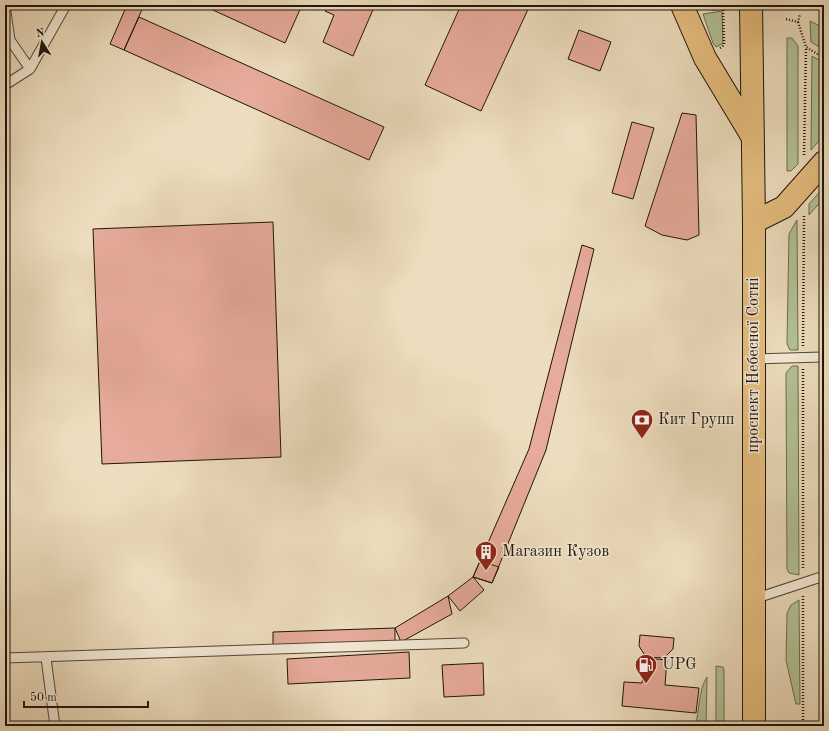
<svg xmlns="http://www.w3.org/2000/svg" width="829" height="731" font-family="'Old Standard TT',serif">
<style>
.green{fill:#b3c295;stroke:#686c50}
.building{fill:#e7ab9b;stroke:#1e150b}
.lines{fill:none;stroke-linecap:round;stroke-linejoin:round}
.lane-casing{stroke:#524738;stroke-width:11}
.primary-casing{stroke:#1e150b;stroke-width:24}
.path{stroke:#1e150b;stroke-width:2.5;stroke-dasharray:1 2;stroke-linecap:butt}
.lane{stroke:#f3e9d5;stroke-width:9}
.primary{stroke:#e6be7f;stroke-width:22}
.labels{text-anchor:middle;dominant-baseline:central;stroke-width:3;stroke-linejoin:round;paint-order:stroke}
.street-label{font-size:16px;fill:#1e150b;stroke:#f3e9d5}
.poi-label{font-size:16px;fill:#1e150b;stroke:#f3e9d5;text-anchor:start}
</style>
<rect width="100%" height="100%" fill="#edddbe"/>
<filter id="stains"><feTurbulence type="fractalNoise" baseFrequency=".005" numOctaves="4"/><feColorMatrix values="0 0 0 0 .2 0 0 0 0 .09 0 0 0 0 .02 0 0 0 .5 -.17"/></filter>
<radialGradient id="worn" r=".72"><stop offset=".6" stop-color="#630" stop-opacity="0"/><stop offset="1" stop-color="#630" stop-opacity=".3"/></radialGradient>
<!-- green -->
<path class="green" d="M 722,11 L 723,43 L 716,47 L 713,43 L 703,14 Z
M 810,21 L 824,28 L 824,50 L 811,42 Z
M 787,38 L 792,38 L 798,46 L 798,164 L 791,171 L 787,171 Z
M 812,56 L 824,63 L 824,135 L 811,150 Z
M 824,187 L 824,198 L 809,215 L 809,204 Z
M 797,220 L 798,350 L 790,350 L 787,344 L 789,234 Z
M 792,366 L 798,366 L 799,575 L 789,573 L 787,569 L 786,373 Z
M 799,600 L 800,704 L 796,704 L 786,660 L 787,613 L 791,605 Z
M 716,666 L 723,667 L 724,670 L 724,726 L 716,726 Z
M 707,677 L 706,726 L 695,726 C 700,710 698,691 707,677 Z"/>
<!-- building -->
<path class="building" d="M 127,5 L 144,5 L 124,50 L 110,44 Z
M 202,5 L 302,5 L 285,43 Z
M 327,5 L 375,5 L 353,56 L 323,42 L 334,15 L 325,11 Z
M 461,5 L 530,5 L 481,111 L 425,85 Z
M 139,17 L 384,127 L 369,160 L 124,50 Z
M 579,30 L 611,42 L 600,71 L 568,59 Z
M 682,113 L 696,115 L 699,235 L 687,240 L 662,235 L 645,226 Z
M 632,122 L 654,128 L 633,199 L 612,193 Z
M 273,222 L 281,457 L 102,464 L 93,229 Z
M 582,245 L 594,249 L 546,450 L 492,583 L 473,577 L 529,449 Z
M 480,561 L 499,567 L 492,583 L 473,577 Z
M 473,577 L 484,590 L 460,611 L 448,596 Z
M 448,596 L 452,614 L 401,642 L 395,628 Z
M 395,628 L 395,643 L 273,647 L 273,632 Z
M 640,635 L 674,638 L 673,649 L 664,658 L 646,657 L 639,646 Z
M 409,652 L 410,678 L 288,684 L 287,659 Z
M 645,658 L 667,660 L 665,685 L 699,688 L 696,713 L 622,706 L 624,682 L 642,683 Z
M 483,663 L 484,695 L 444,697 L 442,665 Z"/>
<g class="lines">
<!-- lane casing -->
<g class="lane-casing">
<path id="lane" d="M 5,5 L 10,40 L 30,69
M 5,85 L 30,69 L 66,5
M 754,359 L 822,357
M 754,599 L 824,576
M 5,658 L 464,643
M 46,658 L 55,726"/>
</g>
<!-- primary casing -->
<g class="primary-casing">
<path id="primary" d="M 682,5 L 705,58 L 752,136
M 751,5 L 754,222 L 754,726
M 754,222 L 784,207 L 824,162"/>
</g>
<!-- path -->
<path class="path" d="M 711,5 L 712,10 L 724,8
M 786,19 L 798,22 L 800,14
M 798,22 L 806,47 L 824,58
M 720,48 L 724,45 L 724,41 L 723,8
M 804,155 L 806,47
M 803,346 L 804,215
M 803,369 L 803,570
M 803,726 L 803,595"/>
<!-- lane -->
<use href="#lane" class="lane"/>
<!-- primary -->
<use href="#primary" class="primary"/>
</g>
<!-- icons -->
<defs>
<g id="bank-pin" transform="scale(1.15)"><path d="M0 17L-7.5 6A9.5 9.5 0 1 1 7.5 6Z" fill="#8f2418" stroke="#f3e9d5"/><path d="M-6-4H6V4H-6ZM0-2.3a2.3 2.3 0 1 0 0 4.6a2.3 2.3 0 1 0 0-4.6Z" fill="#fff"/></g>
<g id="building-pin" transform="scale(1.15)"><path d="M0 17L-7.5 6A9.5 9.5 0 1 1 7.5 6Z" fill="#8f2418" stroke="#f3e9d5"/><path d="M-4-6H4V6H1V3H-1V6H-4ZM-2.5-4.3h1.7v1.8h-1.7ZM.8-4.3h1.7v1.8H.8ZM-2.5-1h1.7V.8h-1.7ZM.8-1h1.7V.8H.8Z" fill="#fff"/></g>
<g id="fuel-pin" transform="scale(1.15)"><path d="M0 17L-7.5 6A9.5 9.5 0 1 1 7.5 6Z" fill="#8f2418" stroke="#f3e9d5"/><path d="M-5.5-6h7V0h2V4h1.3V-2.5L3-4.5l.8-.8L6-3V5H2.5V1h-1V6h-7ZM-4.2-4.7v3.2H.2V-4.7Z" fill="#fff"/></g>
</defs>
<g fill-rule="evenodd">
<use href="#bank-pin" x="642" y="420"/>
<use href="#building-pin" x="486" y="552"/>
<use href="#fuel-pin" x="646" y="665"/>
</g>
<g class="labels">
<!-- street labels -->
<g class="street-label">
<text transform="translate(754 365) rotate(-90)">проспект Небесної Сотні</text>
</g>
<!-- poi labels -->
<g class="poi-label">
<text x="658" y="420">Кит Групп</text>
<text x="502" y="552">Магазин Кузов</text>
<text x="662" y="665">UPG</text>
</g>
</g>
<!-- margin -->
<rect width="829" height="731" fill="none" stroke="#edddbe" stroke-width="20"/>
<rect x="6" y="6" width="817" height="719" fill="none" stroke="#1e150b" stroke-width="2"/>
<rect x="10" y="10" width="809" height="711" fill="none" stroke="#1e150b"/>
<!-- north arrow -->
<g transform="translate(42 42) rotate(349)" stroke="#f3e9d5" stroke-width="3" paint-order="stroke">
<path d="M0-3L7 15L0 10L-7 15Z" fill="#1e150b"/>
<text y="-6" font-size="11" font-weight="bold" text-anchor="middle" fill="#1e150b">N</text>
</g>
<!-- scale -->
<path d="M24 701v6h124v-6" fill="none" stroke="#1e150b" stroke-width="2"/>
<text x="30" y="701" font-size="12" fill="#1e150b" stroke="#f3e9d5" stroke-width="3" paint-order="stroke">50 m</text>
<rect width="100%" height="100%" filter="url(#stains)"/>
<rect width="100%" height="100%" fill="url(#worn)"/>
</svg>
